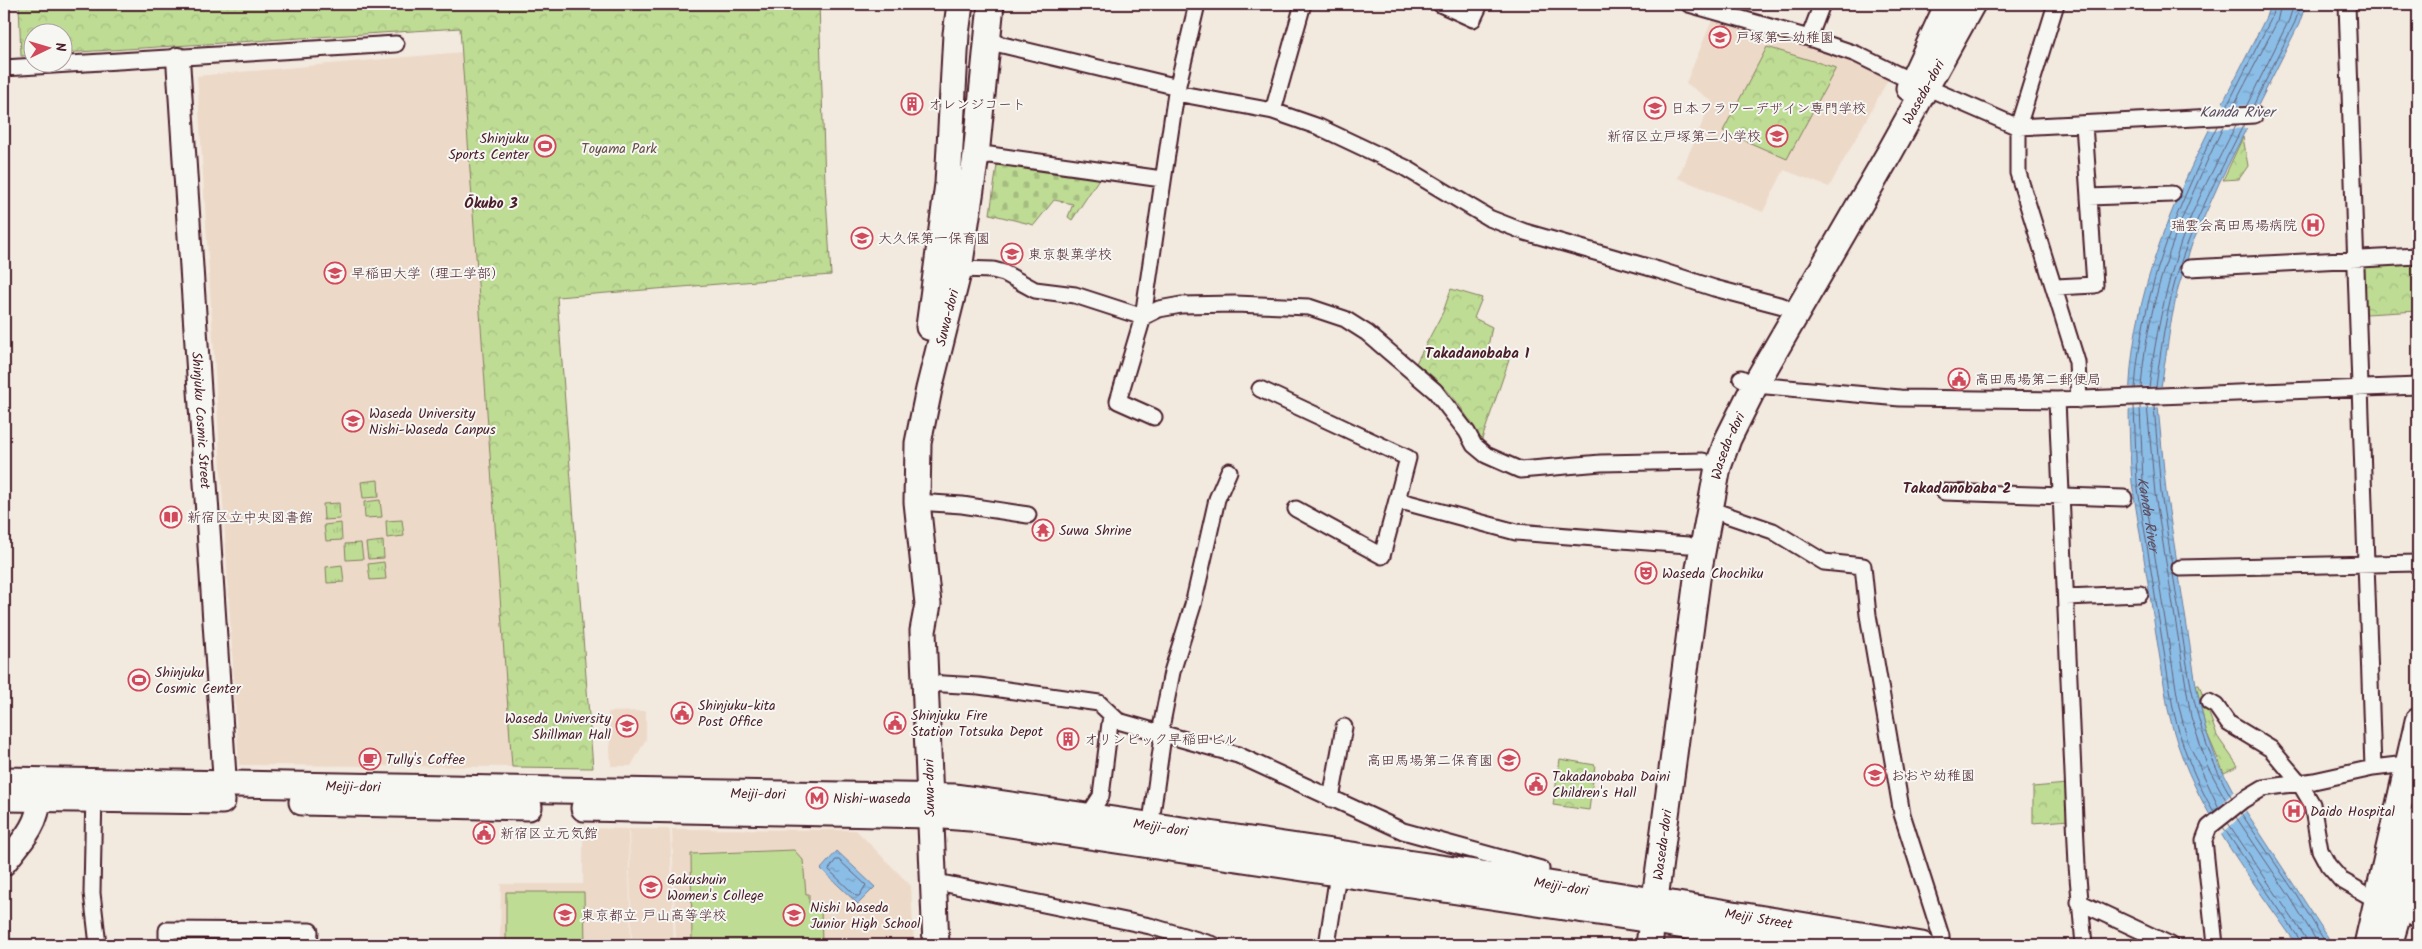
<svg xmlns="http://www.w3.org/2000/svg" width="2422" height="949" viewBox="0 0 2422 949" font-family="Kalam,'Klee One',sans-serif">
  <defs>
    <pattern id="grass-tufts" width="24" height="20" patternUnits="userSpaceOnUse" patternTransform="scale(1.25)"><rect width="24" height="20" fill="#bedc94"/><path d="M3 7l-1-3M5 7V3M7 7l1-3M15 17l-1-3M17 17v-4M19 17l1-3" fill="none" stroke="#a5bc80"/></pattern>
    <pattern id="cemetery-stones" width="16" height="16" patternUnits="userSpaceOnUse" patternTransform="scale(1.25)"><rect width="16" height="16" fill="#bedc94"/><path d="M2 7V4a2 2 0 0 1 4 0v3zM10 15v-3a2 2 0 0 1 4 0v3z" fill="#a5bc80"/></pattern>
    <pattern id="park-crowns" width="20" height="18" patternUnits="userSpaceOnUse" patternTransform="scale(1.25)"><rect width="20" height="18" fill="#bedc94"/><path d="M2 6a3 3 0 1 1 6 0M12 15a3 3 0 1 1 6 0" fill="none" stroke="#a5bc80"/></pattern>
    <pattern id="water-ripples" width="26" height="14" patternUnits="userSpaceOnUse" patternTransform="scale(1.25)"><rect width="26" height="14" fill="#8bbee7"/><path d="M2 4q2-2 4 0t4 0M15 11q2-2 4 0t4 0" fill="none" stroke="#749abb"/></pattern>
  </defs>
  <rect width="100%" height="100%" fill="#f2e9df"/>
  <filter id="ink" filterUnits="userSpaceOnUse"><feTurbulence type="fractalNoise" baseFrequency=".02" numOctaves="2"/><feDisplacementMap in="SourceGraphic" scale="10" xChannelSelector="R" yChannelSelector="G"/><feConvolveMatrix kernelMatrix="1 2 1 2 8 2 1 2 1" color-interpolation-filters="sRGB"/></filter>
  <g filter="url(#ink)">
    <path fill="#edd9c8" d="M1713 18 1849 59 1889 78 1829 187 1784 170 1763 212 1678 178 1712 101 1686 83Z
      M462 52 512 767 239 765 197 76Z
      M646 711V739L631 766H611L608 712Z
      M583 828 628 829 631 945H500L501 884H583Z
      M629 829H670L674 945H632Z
      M672 829 856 830 911 886 914 945H676Z"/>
    <path fill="url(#grass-tufts)" stroke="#847e60" d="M378 480 379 497 363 498 361 482Z
      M380 500 382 517 365 518 364 502Z
      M339 503 340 519 324 520 323 504Z
      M402 520 404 536 387 538 386 521Z
      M341 523 342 540 326 541 324 525Z
      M383 541 384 558 368 559 366 543Z
      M361 543 363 559 346 560 345 544Z
      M384 562 386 579 370 580 368 564Z
      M342 565 344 582 327 583 326 567Z"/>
    <path fill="url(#cemetery-stones)" stroke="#847e60" d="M1002 162 1102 174 1072 220 1068 217 1073 204 1054 200 1034 225 990 214 997 165Z"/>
    <path fill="url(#park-crowns)" stroke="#847e60" d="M19 4H819L825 182 831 275 557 297 593 768 512 767 460 28 63 53 62 32H32V55L21 56Z
      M1767 47 1836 68 1787 159 1723 131Z
      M2243 137 2248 166 2239 179 2223 180Z
      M2418 262V311L2366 314 2363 264Z
      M1451 289 1482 298 1474 318 1492 327 1487 351 1509 360 1481 442C1463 406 1448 387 1416 363L1443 312Z
      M2196 685H2199L2217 736 2238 766 2224 773 2206 731Z
      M1560 759 1595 765 1589 810 1553 805Z
      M2067 784 2069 820 2033 823V787Z"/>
    <path fill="#bedc94" stroke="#847e60" d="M794 850 803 860 806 894H809V903L814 907H821L822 945H692L691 854Z
      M506 892H584L585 945H506Z"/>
    <path fill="url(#water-ripples)" stroke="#717e9c" d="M2270 4H2306L2299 24 2220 181 2192 244 2178 288 2171 322 2158 407 2166 492 2196 685 2206 731 2217 761 2234 793 2333 945H2297C2246 871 2187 799 2168 709L2132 483C2129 439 2127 394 2133 350 2149 230 2214 124 2266 17Z
      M837 851 875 887 858 904 821 869Z"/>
    <path fill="#f2e9df" d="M2222 101 2226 106 2261 105 2249 128 2209 130Z
      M2162 386 2161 407 2128 410V387Z
      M2234 791 2246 811 2221 835 2209 818Z"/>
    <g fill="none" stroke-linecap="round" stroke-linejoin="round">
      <g stroke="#645f76" stroke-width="1">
        <path d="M2253 106 2295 22 2301 4"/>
        <path d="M2233 107 2277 22 2281 4"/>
        <path d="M2246 107 2289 20 2294 4"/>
        <path d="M2226 108 2271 19 2275 4"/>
        <path d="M2156 387C2162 338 2170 288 2188 242 2204 202 2224 163 2244 124"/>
        <path d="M2135 388C2142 289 2175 214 2217 126"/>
        <path d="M2141 388C2148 288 2182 214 2224 125"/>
        <path d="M2149 388C2155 338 2165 290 2181 242 2195 202 2217 163 2236 125"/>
        <path d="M2147 405 2155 494 2191 717 2207 765 2227 802"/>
        <path d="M2154 405 2161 493 2172 565"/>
        <path d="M2134 406 2137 483 2173 708C2181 745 2195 780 2214 812"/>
        <path id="s1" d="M2140 406 2143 482 2179 707 2188 742 2219 808"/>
        <path d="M2173 574C2186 650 2190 730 2232 798"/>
        <path d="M2241 813 2296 894 2327 945"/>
        <path d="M2236 817 2290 897 2319 945"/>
        <path d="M2228 823 2305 937 2307 945"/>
        <path d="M2223 827 2300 940V945"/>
        <path d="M836 860H839L866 885 859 896H856L829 870Z"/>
      </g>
      <g stroke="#4a1f2b" stroke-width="19">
        <path id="street" d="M1440 4 1473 19 1480 4
          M1689 4 1809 38 1856 54 1911 81
          M2056 4 2018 127V173L2077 362 2079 400
          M2347 4 2373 768
          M1809 38 1822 4
          M986 41 1178 87
          M4 68 396 44
          M1926 87 2018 127 2255 115
          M1176 93 1273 111 1319 127 1404 167 1489 218 1525 232 1658 270 1714 288 1783 306
          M1273 111 1303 4
          M976 156 990 155 1162 179
          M2089 197 2172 194
          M2189 268 2418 256
          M959 269 993 270 1004 273 1035 290 1075 295 1143 317 1159 309 1181 305 1235 304 1309 307 1345 319 1367 333 1435 391 1467 432 1474 445 1486 455 1520 470 1601 463 1703 461
          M2056 287 2095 285 2084 124
          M1741 378 1755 385 1900 398 2057 400 2418 386
          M1260 389 1408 458 1397 500
          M2057 400 2077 866 2084 945
          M1154 417 1118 401 1143 317 1176 93 1197 4
          M1944 492 2124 498
          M917 502 962 505 1028 515
          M1296 509 1382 556 1397 500 1516 532 1688 545
          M1709 509 1773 531 1824 562 1863 566 1868 615 1902 814 1941 936V945
          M2180 568 2418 563
          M2066 597 2140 594
          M926 683 979 686 1099 703 1118 721 1238 755 1403 831 1541 869
          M2209 702 2216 706 2228 723 2271 749 2299 782 2312 804 2320 850 2328 865 2341 880 2378 901
          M94 791 92 893 98 945
          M1331 799 1344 727
          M1088 816 1101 796 1111 715
          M1152 827V815L1162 743 1160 733 1172 672 1193 605 1217 499 1229 471
          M932 881 1150 926 1214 945
          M2079 902 2171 945
          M2400 908 2418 920
          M167 945V930L310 931 309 945
          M1327 945 1338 874
          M2215 945 2204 840 2209 827 2243 800 2263 788 2314 781 2373 768 2414 763"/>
      </g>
      <g stroke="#4a1f2b" stroke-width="26">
        <g id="secondary">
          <path id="s2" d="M178 59 225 784"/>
          <path d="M4 864C19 844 39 826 39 799"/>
        </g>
      </g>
      <g stroke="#4a1f2b" stroke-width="29">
        <g id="primary">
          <path d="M1909 88 1948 4"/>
          <path d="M929 327 948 184 956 34 960 4"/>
          <path id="s3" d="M4 780 956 797 1549 884 1922 945"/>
          <path d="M4 798 222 801"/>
          <path d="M302 802 529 807"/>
          <path d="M584 808 931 815 970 818 1638 918 1794 945"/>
          <path id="s4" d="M936 945 923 631 928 604 917 502 918 443 929 389 959 269 976 156 991 4"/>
          <path id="s5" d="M1649 945 1697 579 1718 467 1728 439 1755 385 1890 152 1972 4"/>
          <path d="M2367 945 2418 721"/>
          <path d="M2389 945 2400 908 2418 820"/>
        </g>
      </g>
      <use href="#street" stroke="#f6f6f2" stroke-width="15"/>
      <use href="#secondary" stroke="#f6f6f2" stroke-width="22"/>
      <use href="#primary" stroke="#f6f6f2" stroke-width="25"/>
    </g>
  </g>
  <defs>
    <g id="school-ring" transform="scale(1.125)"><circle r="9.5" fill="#f6f6f2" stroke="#d1495b" stroke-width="1.5"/><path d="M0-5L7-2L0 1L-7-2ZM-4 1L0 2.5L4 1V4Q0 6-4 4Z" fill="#d1495b"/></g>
    <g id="building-ring" transform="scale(1.125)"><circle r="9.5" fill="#f6f6f2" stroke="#d1495b" stroke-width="1.5"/><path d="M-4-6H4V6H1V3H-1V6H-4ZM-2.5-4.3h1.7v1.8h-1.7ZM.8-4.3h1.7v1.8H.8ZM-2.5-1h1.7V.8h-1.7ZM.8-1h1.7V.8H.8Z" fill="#d1495b"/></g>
    <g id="stadium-ring" transform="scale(1.125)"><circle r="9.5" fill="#f6f6f2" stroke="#d1495b" stroke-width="1.5"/><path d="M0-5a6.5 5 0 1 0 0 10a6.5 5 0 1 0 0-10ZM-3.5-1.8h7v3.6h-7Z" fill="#d1495b"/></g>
    <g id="hospital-ring" transform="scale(1.125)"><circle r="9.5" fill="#f6f6f2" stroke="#d1495b" stroke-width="1.5"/><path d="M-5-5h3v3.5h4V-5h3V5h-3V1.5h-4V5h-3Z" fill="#d1495b"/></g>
    <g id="university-ring" transform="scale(1.125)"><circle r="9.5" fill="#f6f6f2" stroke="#d1495b" stroke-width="1.5"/><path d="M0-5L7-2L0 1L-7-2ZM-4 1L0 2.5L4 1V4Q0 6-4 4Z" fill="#d1495b"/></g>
    <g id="civic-ring" transform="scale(1.125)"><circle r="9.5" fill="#f6f6f2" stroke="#d1495b" stroke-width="1.5"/><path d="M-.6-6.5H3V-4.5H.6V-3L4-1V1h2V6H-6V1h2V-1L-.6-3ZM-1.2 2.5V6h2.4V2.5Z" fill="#d1495b"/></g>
    <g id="library-ring" transform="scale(1.125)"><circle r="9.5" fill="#f6f6f2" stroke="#d1495b" stroke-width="1.5"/><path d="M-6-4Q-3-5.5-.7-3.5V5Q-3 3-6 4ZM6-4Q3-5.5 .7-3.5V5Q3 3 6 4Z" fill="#d1495b"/></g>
    <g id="temple-ring" transform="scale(1.125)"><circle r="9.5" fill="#f6f6f2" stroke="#d1495b" stroke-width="1.5"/><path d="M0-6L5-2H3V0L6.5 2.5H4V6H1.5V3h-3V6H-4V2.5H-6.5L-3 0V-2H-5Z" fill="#d1495b"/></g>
    <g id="theatre-ring" transform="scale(1.125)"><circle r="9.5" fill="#f6f6f2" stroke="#d1495b" stroke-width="1.5"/><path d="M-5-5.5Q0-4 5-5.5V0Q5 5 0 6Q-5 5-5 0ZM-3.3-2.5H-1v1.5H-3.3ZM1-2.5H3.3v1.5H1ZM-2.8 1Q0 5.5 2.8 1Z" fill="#d1495b"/></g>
    <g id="cafe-ring" transform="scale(1.125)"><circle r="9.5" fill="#f6f6f2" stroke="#d1495b" stroke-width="1.5"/><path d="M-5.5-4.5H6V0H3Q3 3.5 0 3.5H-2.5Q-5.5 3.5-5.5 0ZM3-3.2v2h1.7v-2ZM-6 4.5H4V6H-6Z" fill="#d1495b"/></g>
    <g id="metro-ring" transform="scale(1.125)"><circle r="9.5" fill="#f6f6f2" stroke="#d1495b" stroke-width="1.5"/><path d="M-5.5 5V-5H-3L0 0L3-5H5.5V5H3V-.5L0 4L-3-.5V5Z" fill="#d1495b"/></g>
  </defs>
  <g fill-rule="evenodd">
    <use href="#school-ring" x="1720" y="37"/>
    <use href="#building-ring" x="912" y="104"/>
    <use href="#school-ring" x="1655" y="108"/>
    <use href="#school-ring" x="1777" y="136"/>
    <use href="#stadium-ring" x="545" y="146"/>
    <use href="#hospital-ring" x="2313" y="225"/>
    <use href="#school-ring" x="862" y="238"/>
    <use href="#university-ring" x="1012" y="254"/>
    <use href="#university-ring" x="335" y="273"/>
    <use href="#civic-ring" x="1959" y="379"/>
    <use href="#university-ring" x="353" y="421"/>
    <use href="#library-ring" x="171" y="517"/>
    <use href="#temple-ring" x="1043" y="530"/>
    <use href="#theatre-ring" x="1646" y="573"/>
    <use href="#stadium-ring" x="139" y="680"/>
    <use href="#civic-ring" x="682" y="713"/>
    <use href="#civic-ring" x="895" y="723"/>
    <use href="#university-ring" x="627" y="726"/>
    <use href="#building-ring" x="1068" y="739"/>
    <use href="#cafe-ring" x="370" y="759"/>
    <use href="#school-ring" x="1509" y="760"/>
    <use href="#school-ring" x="1875" y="775"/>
    <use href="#civic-ring" x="1536" y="784"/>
    <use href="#metro-ring" x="817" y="798"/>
    <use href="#hospital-ring" x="2294" y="811"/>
    <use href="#civic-ring" x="484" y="833"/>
    <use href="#university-ring" x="651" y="887"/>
    <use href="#school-ring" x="565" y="915"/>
    <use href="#school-ring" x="794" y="915"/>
  </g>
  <g text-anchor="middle" stroke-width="4" stroke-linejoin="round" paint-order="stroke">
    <g font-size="14" fill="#4a1f2b" stroke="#f6f6f2" text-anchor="start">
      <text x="1736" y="42">戸塚第二幼稚園</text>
      <text x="928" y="109">オレンジコート</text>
      <text x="1671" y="113">日本フラワーデザイン専門学校</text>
      <text x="1761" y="141" text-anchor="end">新宿区立戸塚第二小学校</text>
      <text x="529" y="143" text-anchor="end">Shinjuku<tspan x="529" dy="16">Sports Center</tspan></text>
      <text x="2297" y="230" text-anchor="end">瑞雲会高田馬場病院</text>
      <text x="878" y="243">大久保第一保育園</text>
      <text x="1028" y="259">東京製菓学校</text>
      <text x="351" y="278">早稲田大学（理工学部）</text>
      <text x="1975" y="384">高田馬場第二郵便局</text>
      <text x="369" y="418">Waseda University<tspan x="369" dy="16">Nishi-Waseda Canpus</tspan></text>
      <text x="187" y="522">新宿区立中央図書館</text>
      <text x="1059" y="535">Suwa Shrine</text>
      <text x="1662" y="578">Waseda Chochiku</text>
      <text x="155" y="677">Shinjuku<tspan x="155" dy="16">Cosmic Center</tspan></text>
      <text x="698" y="710">Shinjuku-kita<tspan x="698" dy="16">Post Office</tspan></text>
      <text x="911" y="720">Shinjuku Fire<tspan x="911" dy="16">Station Totsuka Depot</tspan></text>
      <text x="611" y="723" text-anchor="end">Waseda University<tspan x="611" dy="16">Shillman Hall</tspan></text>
      <text x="1084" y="744">オリンピック早稲田ビル</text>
      <text x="386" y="764">Tully's Coffee</text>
      <text x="1493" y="765" text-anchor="end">高田馬場第二保育園</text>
      <text x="1891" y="780">おおや幼稚園</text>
      <text x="1552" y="781">Takadanobaba Daini<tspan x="1552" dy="16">Children's Hall</tspan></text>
      <text x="833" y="803">Nishi-waseda</text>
      <text x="2310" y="816">Daido Hospital</text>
      <text x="500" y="838">新宿区立元気館</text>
      <text x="667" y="884">Gakushuin<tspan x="667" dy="16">Women's College</tspan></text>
      <text x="810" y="912">Nishi Waseda<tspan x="810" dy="16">Junior High School</tspan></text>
      <text x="581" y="920">東京都立 戸山高等学校</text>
    </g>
    <g font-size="14" fill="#4a1f2b" stroke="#f6f6f2">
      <text dy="5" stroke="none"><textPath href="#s5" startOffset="911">Waseda-dori</textPath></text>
      <text dy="5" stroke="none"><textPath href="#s4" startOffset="632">Suwa-dori</textPath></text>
      <text dy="5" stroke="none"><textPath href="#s2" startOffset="362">Shinjuku Cosmic Street</textPath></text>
      <text dy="5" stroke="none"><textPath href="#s5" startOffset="506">Waseda-dori</textPath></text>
      <text dy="5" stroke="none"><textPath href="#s3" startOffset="349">Meiji-dori</textPath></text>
      <text transform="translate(929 788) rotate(-91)" y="5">Suwa-dori</text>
      <text dy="5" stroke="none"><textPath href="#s3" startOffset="754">Meiji-dori</textPath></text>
      <text dy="5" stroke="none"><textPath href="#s3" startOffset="1159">Meiji-dori</textPath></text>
      <text dy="5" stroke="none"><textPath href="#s5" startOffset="101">Waseda-dori</textPath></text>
      <text dy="5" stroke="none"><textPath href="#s3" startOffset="1564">Meiji-dori</textPath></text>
      <text dy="5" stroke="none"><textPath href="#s3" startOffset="1764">Meiji Street</textPath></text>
    </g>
    <g font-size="14" fill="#674e45" stroke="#f6f6f2">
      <text x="619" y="153">Toyama Park</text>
    </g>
    <g font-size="15" font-style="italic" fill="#5e4f63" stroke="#f6f6f2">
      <text x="2237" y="117">Kanda River</text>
      <text dy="5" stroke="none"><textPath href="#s1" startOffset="109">Kanda River</textPath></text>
    </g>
    <g font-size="15" font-weight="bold" fill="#4a1f2b" stroke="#f6f6f2">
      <text x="491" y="208">Ōkubo 3</text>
      <text x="1477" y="358">Takadanobaba 1</text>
      <text x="1957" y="493">Takadanobaba 2</text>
    </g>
  </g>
  <rect width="2422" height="949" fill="none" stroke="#f6f6f2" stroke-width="20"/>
  <rect x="10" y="10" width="2402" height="929" fill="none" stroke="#4a1f2b" stroke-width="2" filter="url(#ink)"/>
  <g transform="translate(48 48) rotate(85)"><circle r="24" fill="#f6f6f2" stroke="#b1a0a2"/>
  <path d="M0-4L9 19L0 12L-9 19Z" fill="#d1495b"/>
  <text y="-8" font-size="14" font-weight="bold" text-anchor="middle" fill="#4a1f2b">N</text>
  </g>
</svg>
